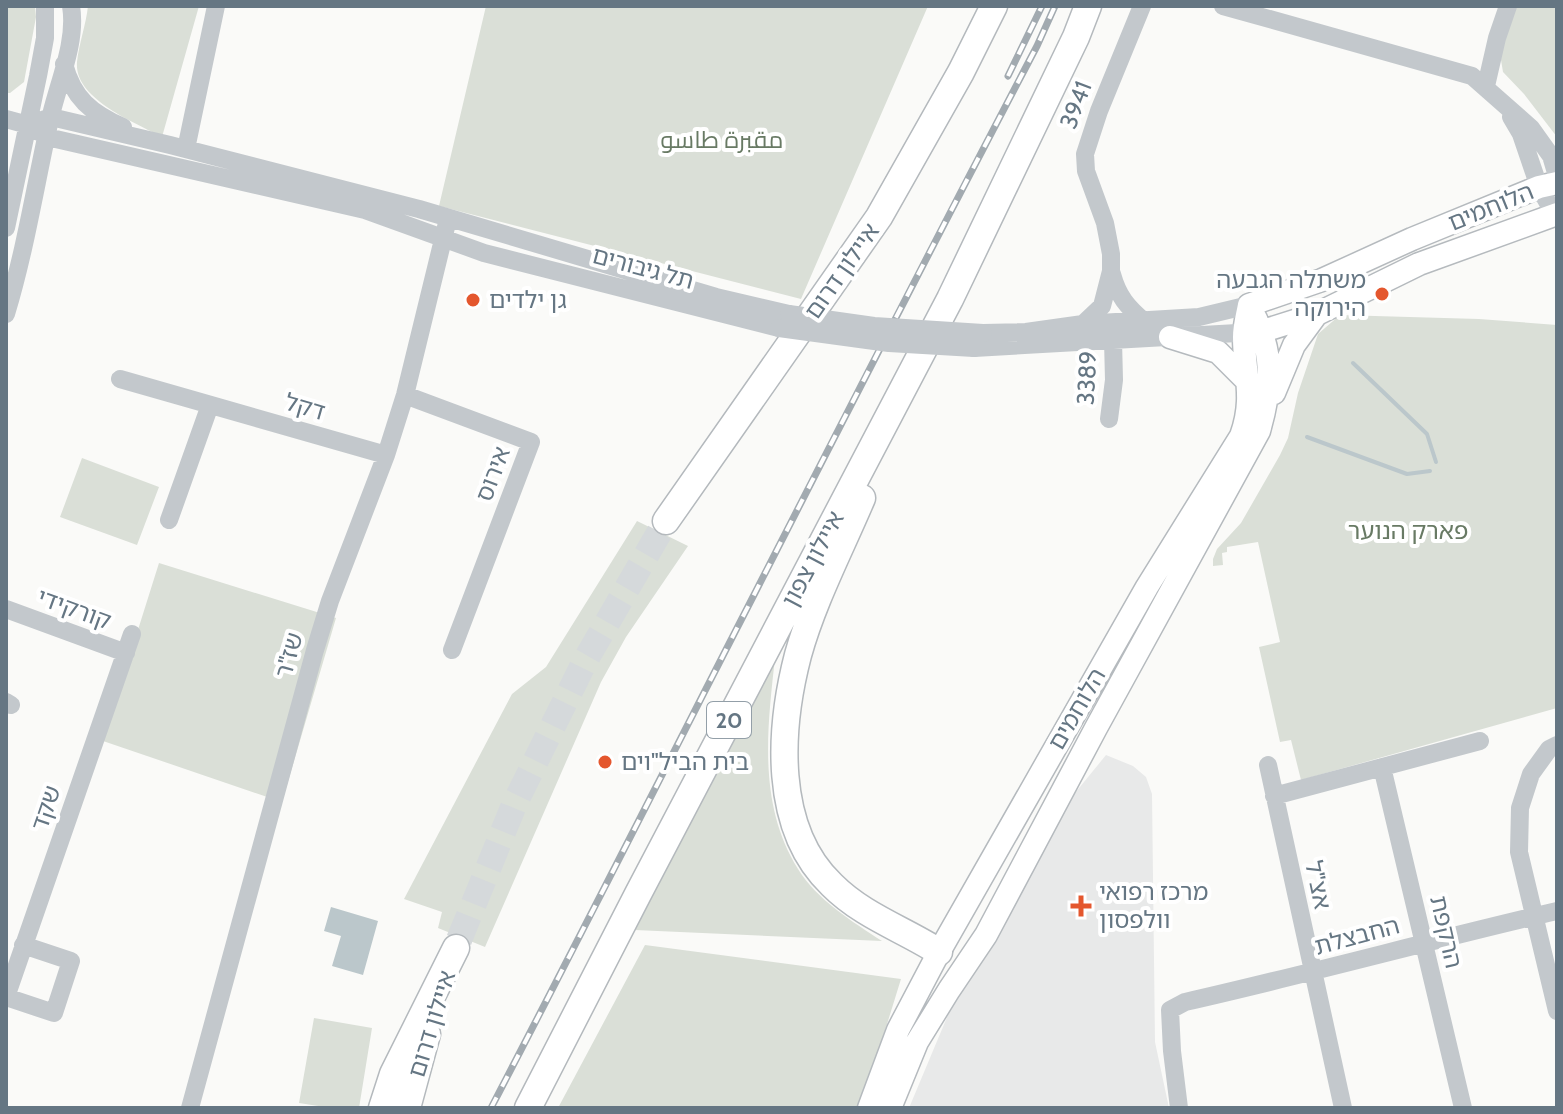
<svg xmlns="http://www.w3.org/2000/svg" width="1563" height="1114" viewBox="0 0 1563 1114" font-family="Cabin,Cairo,'Noto Sans Hebrew',sans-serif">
  <rect width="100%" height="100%" fill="#fafaf8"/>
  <path fill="#e8e9e9" d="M1106 755 1133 766 1146 777 1152 794 1155 1042 1169 1108H909L953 1003 1062 809Z"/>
  <path fill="#dadfd7" d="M6 6H35L36 17 24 82 10 93H6Z
    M88 6H199L162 137C135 122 74 99 77 62 79 43 86 25 88 6Z
    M486 6H928L801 299 439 206Z
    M1515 6H1557V137L1524 94 1503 72 1500 54Z
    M1340 315 1479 319 1557 325V708L1301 780 1291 740 1280 742 1259 647 1280 642 1258 542 1227 547V552L1222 553 1223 565 1213 566V559L1217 549 1241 523 1280 455 1288 438 1298 393 1318 334Z
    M82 458 159 487 137 545 60 517Z
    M637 521 688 546 626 637 601 682 485 947 438 928 442 912 404 899 512 694 546 667Z
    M159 563 336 618 282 802 103 741Z
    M775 658C767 730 758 805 798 869 817 900 853 922 882 941L635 930Z
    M645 945 901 979 861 1108H558Z
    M314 1018 372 1028 359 1108H331L299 1103Z"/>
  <path fill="#bbc7cb" d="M331 907 378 921 363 975 332 966 341 936 324 931Z"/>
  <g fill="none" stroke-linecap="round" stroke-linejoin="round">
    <path stroke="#bbc7cb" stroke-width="4" d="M1353 363 1427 434 1436 462
      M1307 437 1407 474 1430 471"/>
    <path stroke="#d5d9db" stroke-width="26" stroke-dasharray="26 13" stroke-linecap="butt" d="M459 940 514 805 585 661 666 521"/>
    <g stroke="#b5babe" stroke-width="25">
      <path id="major" d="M1249 305 1322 280 1412 239 1539 187 1557 183
        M1263 331 1317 314 1419 264 1557 214
        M1170 337 1218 352 1249 383
        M1274 393 1294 345 1316 315
        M869 1108 898 1030 939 952 1147 587 1241 436C1255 398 1244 374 1244 337 1244 326 1247 316 1249 305
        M890 1108 917 1042 949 990 986 935 1096 728 1259 431C1273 382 1274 350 1249 305"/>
    </g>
    <g stroke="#b4b9bd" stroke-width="29">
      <path id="highway" d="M862 498C840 550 813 601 798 655 779 728 772 828 832 885 863 916 903 929 939 952
        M666 521 879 217 961 72 994 6
        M382 1108 393 1074 456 948
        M407 1108 427 1034
        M528 1108 638 894 950 299 1076 37 1088 6"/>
    </g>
    <path stroke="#c3c8cc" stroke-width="18" d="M1223 6 1472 76 1531 128 1551 156 1557 176
      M64 64C73 98 91 113 123 127
      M1486 86 1497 38 1508 6
      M1511 117 1521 134 1539 187 1554 214
      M6 119 28 125 47 137 365 210 484 253 779 328
      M28 125 51 117 170 145 419 209 716 297 789 314
      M186 149 216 6
      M6 228 38 76 45 38V6
      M1112 274C1118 296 1127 307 1145 322
      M6 314C26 248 36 181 51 115 59 81 77 41 71 6
      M1083 324 1102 306 1111 271V254L1105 223 1086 171 1085 154 1099 111 1142 6
      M983 333 1026 332 1083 324 1199 317 1249 305
      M974 348 1255 332
      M120 379 386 455
      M405 395 531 442 452 650
      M1109 419 1114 380 1113 340
      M169 520 210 405
      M6 609 126 653
      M6 702 11 705
      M1557 745 1549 749 1531 774 1520 808 1519 852 1557 1011
      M1268 765 1343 1108
      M1382 767 1463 1108
      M1274 796 1480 741
      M6 997 132 634
      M6 997 54 1013 71 961 23 945
      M190 1108 315 650 330 601 386 455 405 395 448 219
      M1179 1108 1172 1051 1170 1010 1185 1002C1309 974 1432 940 1557 911"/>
    <use href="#major" stroke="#fff" stroke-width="22"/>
    <use href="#highway" stroke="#fff" stroke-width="26"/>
    <g stroke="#a2aab0" stroke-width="7">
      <path id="rail" d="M1008 76 1042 6
        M491 1108C674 755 852 398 1037 46L1055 6"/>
    </g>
    <use href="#rail" stroke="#fff" stroke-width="4" stroke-dasharray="12" stroke-linecap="butt"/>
    <path stroke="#c3c8cc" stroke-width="18" d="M789 314 874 326 983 333
      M779 328 889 343 974 348"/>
  </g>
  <g fill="#e4572e" stroke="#fff" stroke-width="3">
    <circle cx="1382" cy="294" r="8"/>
    <circle cx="473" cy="300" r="8"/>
    <circle cx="605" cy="762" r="8"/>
    <path d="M1077 894h8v8h8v8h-8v8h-8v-8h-8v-8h8z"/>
  </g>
  <g text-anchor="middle" stroke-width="8" stroke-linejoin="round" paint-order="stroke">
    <rect fill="#fff" stroke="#939fa8" stroke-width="2" x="707" y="702" width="44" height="36" rx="6"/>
    <g font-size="22" font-weight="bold" fill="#657683">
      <text x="729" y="728">20</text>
    </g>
    <g font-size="24" fill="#657683" stroke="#fff">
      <text transform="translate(1076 105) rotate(-69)" y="8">3941</text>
      <text transform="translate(1491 207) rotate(-22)" y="8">הלוחמים</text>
      <text transform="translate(643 268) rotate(15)" y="8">תל גיבורים</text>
      <text transform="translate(842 271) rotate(-55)" y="8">איילון דרום</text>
      <text transform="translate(1087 378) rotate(-87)" y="8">3389</text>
      <text transform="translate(305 407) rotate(16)" y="8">דקל</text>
      <text transform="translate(493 474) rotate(-69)" y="8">אירוס</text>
      <text transform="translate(813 559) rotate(-62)" y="8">איילון צפון</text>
      <text transform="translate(74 609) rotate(20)" y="8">קורקידי</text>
      <text transform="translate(289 655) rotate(-74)" y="8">שז"ר</text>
      <text transform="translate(1077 709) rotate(-60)" y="8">הלוחמים</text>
      <text transform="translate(46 808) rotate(-71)" y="8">שקד</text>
      <text transform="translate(1318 885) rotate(78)" y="8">אצ"ל</text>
      <text transform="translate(1446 932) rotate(77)" y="8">הרקפת</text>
      <text transform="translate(1357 936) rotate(-15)" y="8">החבצלת</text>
      <text transform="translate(432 1024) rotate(-73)" y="8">איילון דרום</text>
    </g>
    <g font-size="24" fill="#687a64" stroke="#fff">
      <text x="722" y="148">مقبرة طاسو</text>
      <text x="1408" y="539">פארק הנוער</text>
    </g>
    <g font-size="24" fill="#657683" stroke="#fff" text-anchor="start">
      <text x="1366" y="288" text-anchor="end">משתלה הגבעה<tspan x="1366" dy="28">הירוקה</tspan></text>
      <text x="489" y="308">גן ילדים</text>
      <text x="621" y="770">בית הביל"וים</text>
      <text x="1099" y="900">מרכז רפואי<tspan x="1099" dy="28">וולפסון</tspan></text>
    </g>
  </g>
  <rect width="1563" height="1114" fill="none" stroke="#657683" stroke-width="16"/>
</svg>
